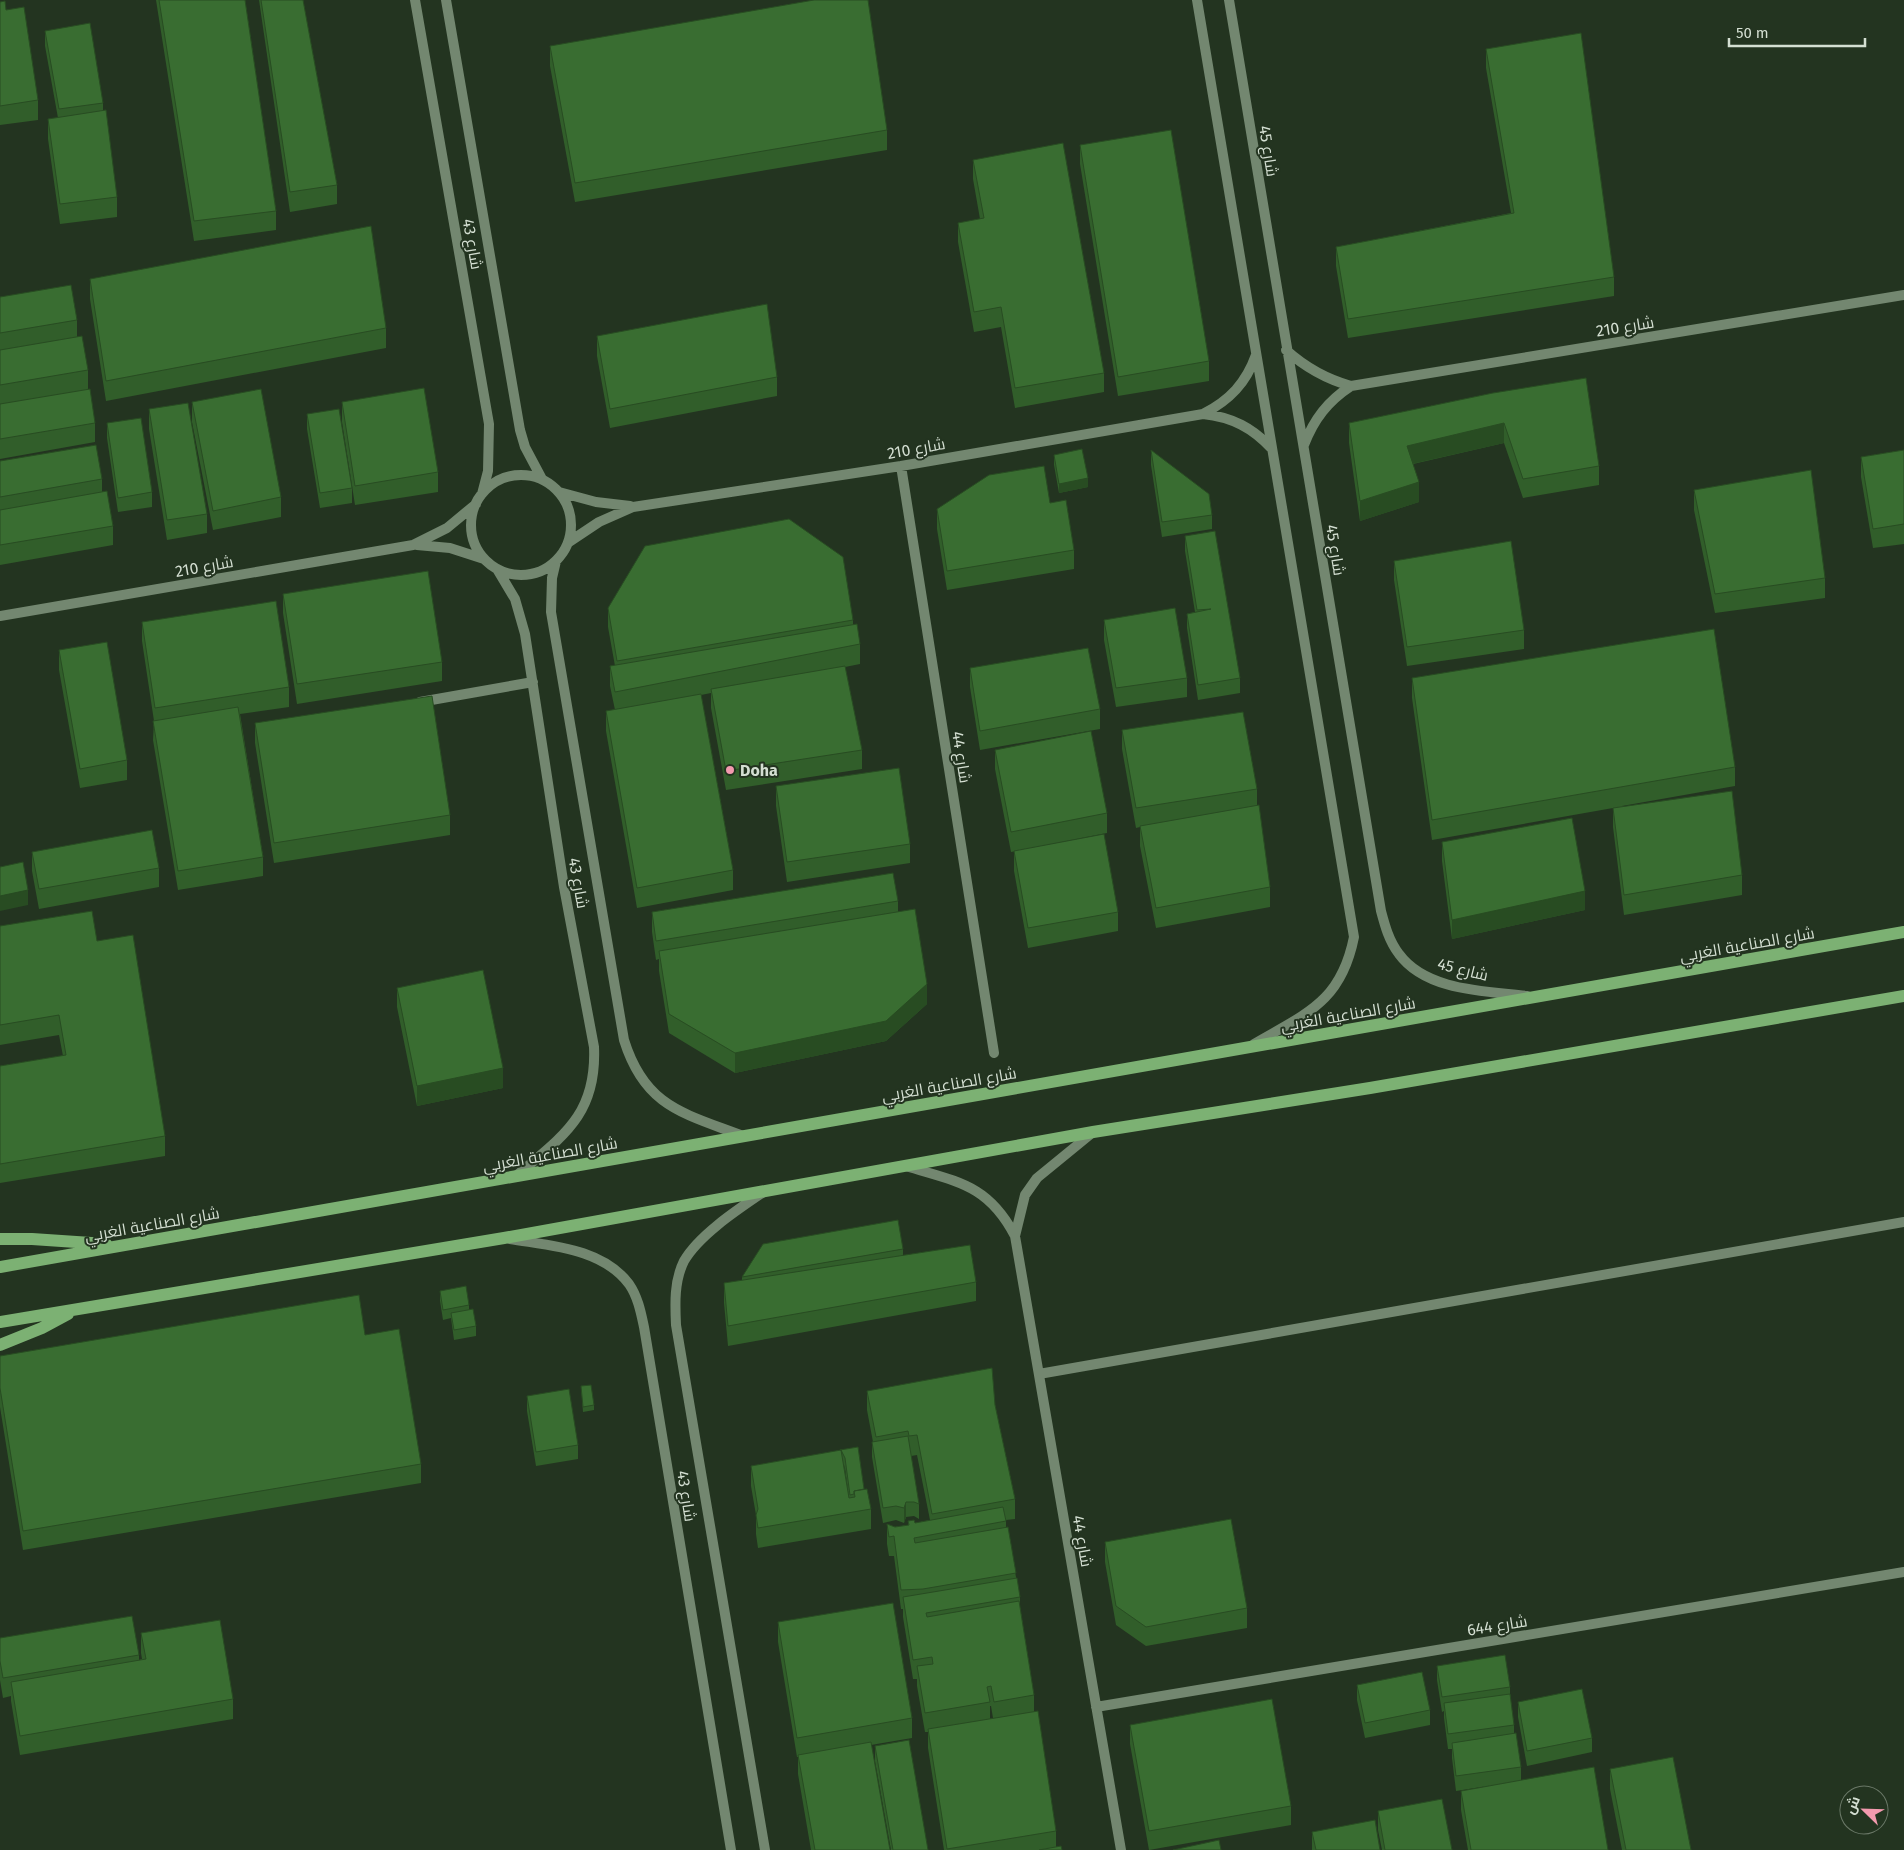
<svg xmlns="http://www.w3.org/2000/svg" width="1904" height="1850" viewBox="0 0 1904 1850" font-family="'Fira Sans',Cairo,sans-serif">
  <rect width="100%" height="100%" fill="#233420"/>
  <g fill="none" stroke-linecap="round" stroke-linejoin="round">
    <path stroke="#738770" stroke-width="10" d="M415 0 489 424 488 471 482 494
      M446 0 520 430 525 447 542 479
      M1197 0 1354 937C1341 1002 1307 1013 1254 1044
      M1229 0 1381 911C1385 926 1389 941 1399 954 1426 991 1485 991 1527 996
      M1286 350C1306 368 1326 379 1351 386
      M1203 414C1230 400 1246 383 1256 355
      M1304 445C1314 419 1328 401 1351 386L1904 295
      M901 466 994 1053
      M471 525a50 50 0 1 1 100 0a50 50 0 1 1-100 0Z
      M559 492 596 502 630 506
      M569 542 599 522 633 507 901 466 1203 414C1232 417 1253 428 1272 449
      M417 545 450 548 484 559
      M556 561 552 578 551 612 624 1040C645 1107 683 1113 743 1136
      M497 569 515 599 525 634 564 887 594 1047C597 1115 563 1136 516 1176
      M0 616 413 545 447 528 476 504
      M420 702 533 682
      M906 1166C957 1182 988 1184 1015 1236L1121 1850
      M762 1193C737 1210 699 1235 684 1261 674 1281 675 1304 676 1325L765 1850
      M1015 1236 1025 1195 1037 1178 1092 1133
      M510 1239C551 1246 602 1248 629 1284 638 1297 641 1313 644 1327L731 1850
      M1039 1374 1904 1222
      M1096 1707 1904 1572"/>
    <path stroke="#7cb173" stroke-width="12" d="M0 1239H32L106 1244
      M0 1267 1904 932
      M0 1322 504 1238 1093 1132 1370 1088 1904 996
      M0 1345 42 1328 68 1314"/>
  </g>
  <path fill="#315e2a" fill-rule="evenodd" d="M156 0H245L276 211V230L194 241Z
    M259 0H303L337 185V204L290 212Z
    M0 2 6 10 38 100V120L0 125Z
    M45 31 103 103V111L117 197V217L60 224 48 139V119L58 118 45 46Z
    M550 46 887 130V150L575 202 550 66Z
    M1486 49 1614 277V296L1348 338 1336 266V247L1511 213 1486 68Z
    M1080 145 1209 361V381L1118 396 1080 164Z
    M973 160 1104 373V392L1015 408 1001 327 974 332 958 242V223L980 219 973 179Z
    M90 279 386 328V348L106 401 90 299Z
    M0 297 77 320V337L88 370V389L95 423V442L0 459Z
    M597 336 777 377V396L610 428 597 356Z
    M1493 393 1599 466V485L1523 498 1504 443 1413 464 1419 502 1360 521 1349 443V423Z
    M192 402 281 497V517L213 530 192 422Z
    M342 402 438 472V492L355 505 342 422Z
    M149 409 207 514V533L167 540 149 429Z
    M307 414 352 488V503L320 508 307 429Z
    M107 423 152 492V507L118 512 107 438Z
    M1151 450 1212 515V529L1162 537 1151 465Z
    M1904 450V544L1873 548 1861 477V457Z
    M1054 455 1088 487 1059 493 1054 465Z
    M0 461 102 479V492L113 526V545L0 565Z
    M1694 490 1825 578V598L1715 613 1694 510Z
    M1050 503 1074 550V569L947 590 937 529V509Z
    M1185 536 1240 678V693L1198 700 1187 628V614L1195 612 1185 551Z
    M1394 561 1524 630V649L1407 666 1394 580Z
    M283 594 442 662V681L297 704 283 613Z
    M608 608 853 620V625L860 644V664L845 667 862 750V769L726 790 711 708V693L701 695 733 870V890L637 908 606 731V711L615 710 610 686V666H615L608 627Z
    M1104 620 1187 678V697L1116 707 1104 640Z
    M142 622 289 687V707L240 714 263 857V876L178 890 153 740 154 721 142 641Z
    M59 650 127 760V780L80 788 59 670Z
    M970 668 1100 709V729L980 750 970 687Z
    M1412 678 1735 767V786L1622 806 1742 875V895L1624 915 1613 827V808L1432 840 1412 698Z
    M255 723 450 815V835L274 863 255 743Z
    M1122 730 1257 789V805L1270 887V907L1156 928 1140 846V827L1136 828 1122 749Z
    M995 750 1107 813V833L1011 852 995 769Z
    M776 786 910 844V863L787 882 776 806Z
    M1442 842 1585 910 1452 939 1442 861Z
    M1014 851 1118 912V931L1028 948 1014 871Z
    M32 852 159 868V887L39 909 32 871Z
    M898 901V912L927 1004 886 1041 735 1073 669 1033 659 971V959L656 960 652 932V912Z
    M0 926 97 941 165 1136V1156L0 1183V1066L63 1056 59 1035 0 1045Z
    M397 988 503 1088 417 1106 397 1007Z
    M903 1249V1256L976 1282V1301L728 1346 724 1303V1283L742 1281V1277Z
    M440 1291 469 1305V1309L476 1326V1336L454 1340 451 1318 443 1320 440 1301Z
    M365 1335 421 1464V1483L23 1550 0 1407V1356Z
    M581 1386 594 1405V1410L583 1412Z
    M867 1391 995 1405 1015 1499V1519L1006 1520V1527L1020 1597V1607L1034 1695V1712L1056 1831V1847L1062 1850H944L928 1748V1732H925L917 1686V1679H913L903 1617V1609H901L894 1556H889L887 1544V1524L895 1527 908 1525V1521L915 1523 930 1520 917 1455 911 1456 919 1504V1519L914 1516 906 1517 904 1523 896 1520 883 1523 872 1457V1442H873L867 1410ZM990 1706H991L993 1718 990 1719Z
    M527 1396 578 1445V1459L536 1466 527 1411Z
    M858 1447 864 1489 871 1509V1529L758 1548 756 1534V1515L751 1486V1466L840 1451V1450ZM844 1465 845 1468 849 1498Z
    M1105 1542 1247 1608V1628L1146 1646 1116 1625 1105 1562Z
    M778 1622 912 1718V1738L871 1745 890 1850H811L798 1774V1757H797L778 1642Z
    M141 1633 233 1699V1719L20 1755 11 1701V1696L3 1698 0 1680V1638L139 1655V1660L142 1659 141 1653Z
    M1437 1666 1510 1687V1694L1514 1725V1734L1521 1767V1780L1608 1850H1468L1461 1810V1791L1488 1786 1456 1791 1452 1758V1749H1448L1444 1718V1711L1442 1712 1437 1680Z
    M1357 1685 1430 1710V1725L1365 1738 1357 1700Z
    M1518 1702 1592 1738V1752L1527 1766 1518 1717Z
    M1130 1725 1291 1806V1825L1149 1850 1130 1744Z
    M875 1746 928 1850H891L875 1761Z
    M1610 1769 1691 1850H1622L1610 1789Z
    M1378 1811 1452 1850H1382L1378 1830Z
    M1312 1832 1380 1850H1312Z"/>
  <path fill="#284c22" d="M1504 423V443L1407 465V446Z
    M1088 478V487L1059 493V484Z
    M1419 482V502L1360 521V501Z
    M28 890V905L0 911V896Z
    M1585 891V910L1452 939V920Z
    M927 984V1004L886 1041 735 1073V1053Z
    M503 1068V1088L417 1106V1086Z
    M906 1502V1517L904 1523V1508Z"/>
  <path fill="#396d31" stroke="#284c22" d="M159 0H245L276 211 194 221Z
    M261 0H303L337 185 290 192Z
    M814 0H868L887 130 575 183 550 46Z
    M5 1 6 10 24 7 38 100 0 106V2Z
    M90 23 103 103 59 109 45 31Z
    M1581 33 1614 277 1348 319 1336 247 1514 213 1486 49Z
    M106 110 117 197 60 204 48 119Z
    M1171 130 1209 361 1118 377 1080 145Z
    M1063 143 1104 373 1015 388 1001 307 974 312 958 223 984 218 973 160Z
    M371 226 386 328 106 381 90 279Z
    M71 285 77 320 0 333V297Z
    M767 304 777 377 610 409 597 336Z
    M82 336 88 370 0 385V350Z
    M1586 378 1599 466 1523 479 1504 423 1407 446 1419 482 1360 501 1349 423 1493 393Z
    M424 388 438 472 355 486 342 402Z
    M90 389 95 423 0 439V404Z
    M261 389 281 497 213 511 192 402Z
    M188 403 207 514 167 520 149 409Z
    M339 409 352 488 320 493 307 414Z
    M141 418 152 492 118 498 107 423Z
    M96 445 102 479 0 497V461Z
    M1082 449 1088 478 1059 484 1054 455Z
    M1151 450 1209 494 1212 515 1162 522Z
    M1904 450V524L1873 529 1861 457Z
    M1044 466 1050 503 1066 500 1074 550 947 571 937 509 989 475Z
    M1811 470 1825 578 1715 594 1694 490Z
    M107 491 113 526 0 545V510Z
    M789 519 843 557 853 620 617 661 608 608 645 546Z
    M1215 531 1240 678 1198 685 1187 614 1211 609 1197 610 1185 536Z
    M1511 541 1524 630 1407 647 1394 561Z
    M428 571 442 662 297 684 283 594Z
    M276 601 289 687 155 708 142 622Z
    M1175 608 1187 678 1116 688 1104 620Z
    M857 624 860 644 615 692 610 666Z
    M1714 629 1735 767 1432 820 1412 678Z
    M107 642 127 760 80 769 59 650Z
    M1088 648 1100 709 980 731 970 668Z
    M845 666 862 750 726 771 711 689Z
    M701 694 733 870 637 888 606 711Z
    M432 696 450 815 274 843 255 723Z
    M238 707 263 857 178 871 153 721Z
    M1243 712 1257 789 1136 808 1122 730Z
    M1091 731 1107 813 1011 832 995 750Z
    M899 768 910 844 787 862 776 786Z
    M1732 791 1742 875 1624 895 1613 808Z
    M1259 805 1270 887 1156 908 1140 826Z
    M1572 818 1585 891 1452 920 1442 842Z
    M152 830 159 868 39 889 32 852Z
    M1104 834 1118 912 1028 928 1014 851Z
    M23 862 28 890 0 896V867Z
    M893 873 898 901 656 941 652 912Z
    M915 909 927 984 886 1021 735 1053 669 1014 659 951Z
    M92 911 97 941 133 935 165 1136 0 1164V1066L66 1055 59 1015 0 1025V926Z
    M483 970 503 1068 417 1086 397 988Z
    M898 1220 903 1249 742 1277 763 1244Z
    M970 1245 976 1282 728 1326 724 1283Z
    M466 1286 469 1305 443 1310 440 1291Z
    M359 1295 365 1335 399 1329 421 1464 23 1531 0 1388V1356Z
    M473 1309 476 1326 454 1330 451 1313Z
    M992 1368 995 1405 1015 1499 932 1514 917 1435 909 1436 908 1431 876 1437 867 1391Z
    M591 1385 594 1405 583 1407 581 1386Z
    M569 1389 578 1445 536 1452 527 1396Z
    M908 1436 919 1504 914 1502H906L904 1508 896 1506 883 1508 872 1442Z
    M858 1447 864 1489 854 1491V1494L850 1495 845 1458 841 1450H840Z
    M841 1450 849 1498 855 1497 854 1491 867 1489 871 1509 758 1528 756 1515 758 1509 751 1466Z
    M1003 1507 1006 1521 914 1538 915 1543 1008 1527 1016 1573 923 1589 901 1590 894 1536 889 1537 887 1524 895 1527 909 1525 908 1521 914 1520 915 1523Z
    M1231 1519 1247 1608 1146 1627 1116 1606 1105 1542Z
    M1017 1578 1020 1597 926 1613 927 1617 1019 1601 1034 1695 994 1702 991 1686 987 1687 990 1702 925 1713 917 1666 933 1664 932 1657 913 1660 903 1597Z
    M893 1603 912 1718 797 1738 778 1622Z
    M132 1616 139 1655 3 1678 0 1661V1638Z
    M220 1620 233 1699 20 1736 11 1682 146 1659 141 1633Z
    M1505 1655 1510 1687 1442 1697 1437 1666Z
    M1422 1672 1430 1710 1365 1723 1357 1685Z
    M1582 1689 1592 1738 1527 1751 1518 1702Z
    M1510 1694 1514 1725 1448 1734 1444 1703Z
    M1272 1699 1291 1806 1149 1831 1130 1725Z
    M1038 1711 1056 1831 947 1849 928 1729Z
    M1516 1733 1521 1767 1456 1776 1452 1743Z
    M909 1740 928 1850H893L875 1746Z
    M871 1742 890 1850H815L798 1755Z
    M1673 1757 1691 1850H1626L1610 1769Z
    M1594 1767 1608 1850H1471L1461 1791Z
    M1442 1799 1452 1850H1385L1378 1811Z
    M1375 1820 1380 1850H1316L1312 1832Z
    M1219 1840 1221 1850H1173Z
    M1061 1846 1062 1850H1039Z"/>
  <circle fill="#f29aae" stroke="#233420" stroke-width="2" cx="730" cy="770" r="5"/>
  <g text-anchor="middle" stroke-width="4" stroke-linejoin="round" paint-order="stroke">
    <g font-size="16" fill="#d4dfd2" stroke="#233420">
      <text transform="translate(1269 151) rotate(81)" y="6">شارع 45</text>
      <text transform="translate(473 244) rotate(80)" y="6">شارع 43</text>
      <text transform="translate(1625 326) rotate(-9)" y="6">شارع 210</text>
      <text transform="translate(916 448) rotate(-10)" y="6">شارع 210</text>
      <text transform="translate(1336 550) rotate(81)" y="6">شارع 45</text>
      <text transform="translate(204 566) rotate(-10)" y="6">شارع 210</text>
      <text transform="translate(962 757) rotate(81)" y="6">شارع 44</text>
      <text transform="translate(579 883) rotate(80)" y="6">شارع 43</text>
      <text transform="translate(1747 944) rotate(-10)" y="6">شارع الصناعية الغربي</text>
      <text transform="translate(1463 969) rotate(14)" y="6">شارع 45</text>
      <text transform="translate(1348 1014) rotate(-10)" y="6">شارع الصناعية الغربي</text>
      <text transform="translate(949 1084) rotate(-10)" y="6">شارع الصناعية الغربي</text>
      <text transform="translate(550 1154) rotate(-10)" y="6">شارع الصناعية الغربي</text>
      <text transform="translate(152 1224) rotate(-10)" y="6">شارع الصناعية الغربي</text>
      <text transform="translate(687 1496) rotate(81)" y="6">شارع 43</text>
      <text transform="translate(1083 1541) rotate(80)" y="6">شارع 44</text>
      <text transform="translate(1497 1625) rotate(-9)" y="6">شارع 644</text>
    </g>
    <g font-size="16" font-weight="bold" fill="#d4dfd2" stroke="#233420" text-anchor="start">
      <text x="740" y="776">Doha</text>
    </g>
  </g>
  <g transform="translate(1864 1810) rotate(293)"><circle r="24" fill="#233420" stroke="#6a7867"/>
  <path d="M0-4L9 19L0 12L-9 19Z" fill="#f29aae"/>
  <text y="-8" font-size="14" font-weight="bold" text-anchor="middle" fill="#d4dfd2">ش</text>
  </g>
  <path d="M1729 38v8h136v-8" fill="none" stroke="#d4dfd2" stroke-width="2.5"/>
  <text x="1736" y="38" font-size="15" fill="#d4dfd2" stroke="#233420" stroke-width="4" paint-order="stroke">50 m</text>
</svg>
